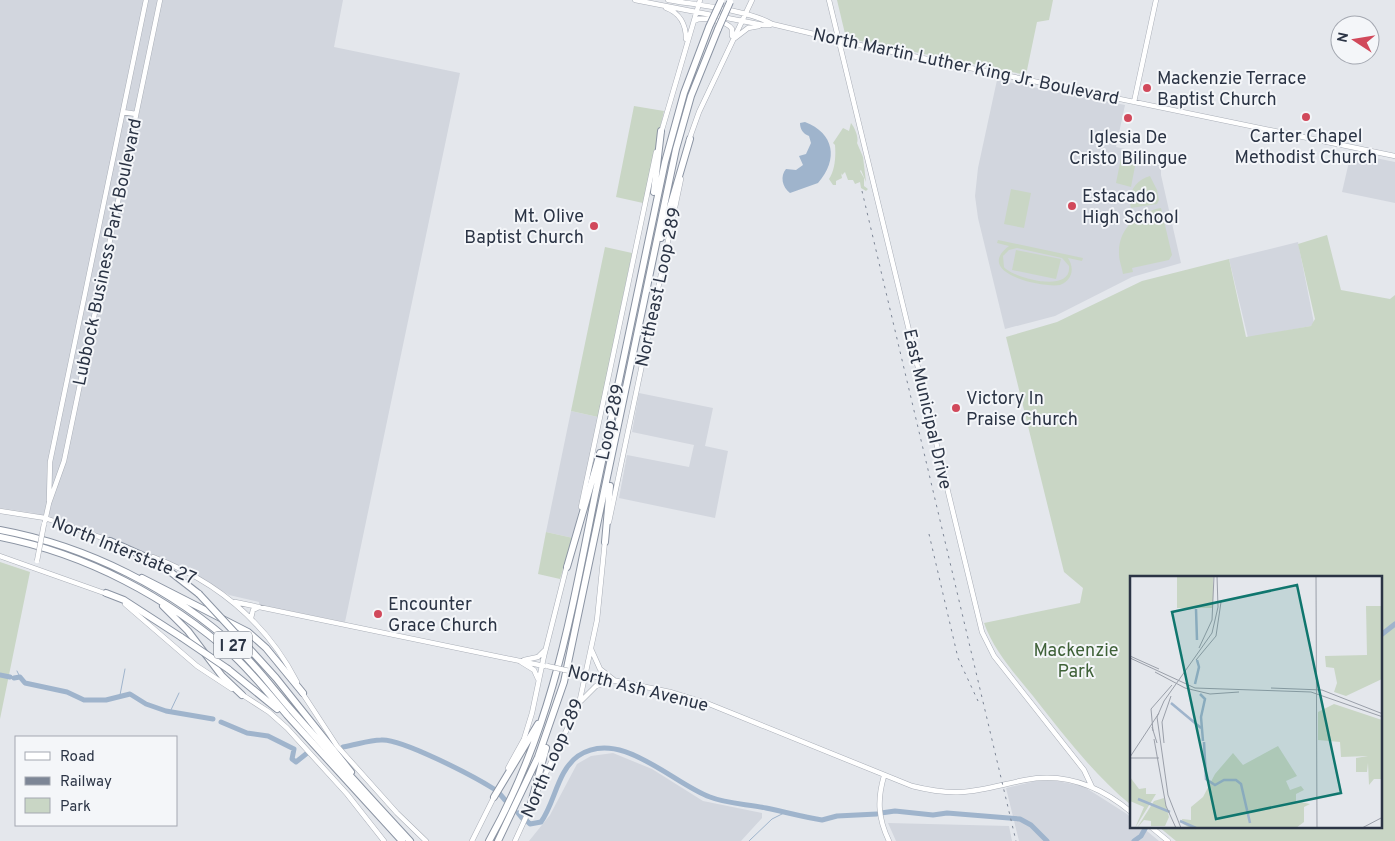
<svg xmlns="http://www.w3.org/2000/svg" width="1395" height="841" viewBox="0 0 1395 841" font-family="Overpass,sans-serif">
  <rect width="100%" height="100%" fill="#e4e7ec"/>
  <path fill="#d2d6de" d="M0 0H343L334 47 460 73 345 622 259 605V602L229 595 184 568 74 525 33 513 0 508Z
    M997 80 1125 105 1116 147 1161 157V175L1181 263 1132 277 1055 316 1005 329 978 218 975 196 978 168Z
    M1351 153 1395 162V203L1342 192Z
    M1298 242 1314 323 1311 326 1248 338 1229 259Z
    M639 393 713 408 705 446 728 451 715 518 619 498 627 455 689 467 694 445 632 432Z
    M571 411 598 417 573 538 546 532Z
    M613 753 652 769 703 801 762 813V818L741 841H529L550 815 577 764 591 756Z
    M1036 781H1057L1083 786 1127 814 1131 818V827H1142L1159 841H1019L1006 788Z
    M888 823 1009 826 1012 841H896Z"/>
  <path fill="#c9d6c5" fill-rule="evenodd" d="M837 0H1053L1049 20 1037 22 1026 75 846 38Z
    M634 106 664 111 643 203 616 197Z
    M851 123C855 128 859 138 857 143L863 157 866 182 861 170 860 171 864 178V186L868 189 866 191 861 188 860 182 855 184 853 180H848L845 172 842 175 841 173 842 178 836 181V185H833L829 179C835 170 836 156 835 145L833 143 843 128 849 131Z
    M1121 158 1136 161 1131 187 1116 183Z
    M1150 176 1157 190 1159 200 1157 204 1131 208C1127 192 1136 180 1150 176Z
    M1011 189 1031 193 1024 228 1004 224Z
    M1161 208 1172 255 1169 260 1132 268 1133 272 1123 274C1122 267 1119 261 1119 254 1118 228 1138 212 1161 208Z
    M1327 235 1341 290 1390 299 1395 295V841H1176L1159 827H1381V577H1131V805C1093 774 1064 735 1033 696 1015 674 994 651 984 623L1080 603 1083 588 1064 572 1006 337 1057 322 1142 281 1229 259 1246 337 1311 326 1315 319 1298 244Z
    M998 240 1083 258 1082 261 1068 258C1075 269 1072 280 1060 285 1042 288 973 273 1009 246L997 243ZM1017 248 1062 258 1069 266C1072 295 1011 277 1004 267L1003 256 1009 250Z
    M605 247 632 253 598 417 571 411Z
    M1016 250 1061 259 1056 279 1012 270Z
    M546 532 573 538 560 579 538 574Z
    M0 562 30 572 0 719Z"/>
  <path fill="#9fb4cc" d="M805 122C834 133 839 159 818 183L790 193C782 187 780 176 786 169L796 170 803 165 799 156 806 154 811 143 809 136C803 134 800 129 800 123Z"/>
  <g fill="none" stroke-linecap="round" stroke-linejoin="round">
    <path stroke="#9fb4cc" stroke-width="1" d="M17 671 20 677
      M120 695 125 669
      M170 712 179 693
      M749 841 772 819 786 812"/>
    <path stroke="#9fb4cc" stroke-width="5" d="M1381 635 1395 624
      M0 675 10 677
      M14 678 20 677 25 683 67 692 84 700H106L130 694 146 704 166 711 213 719
      M221 722 247 733 268 736 294 749 292 759 296 762 306 754
      M343 747C356 745 369 740 381 740 401 738 475 777 494 789
      M499 793 505 800
      M518 813 522 818
      M881 813 895 811 933 815 947 813 1020 819 1031 825 1047 841
      M527 821 530 824 541 822C555 803 557 771 578 756 620 727 673 784 710 797 727 804 748 804 766 808 785 812 803 817 822 820L837 816 877 814
      M1134 841 1141 836 1146 827"/>
    <g stroke="#a9aeb7" stroke-width="5.5">
      <path id="secondary" d="M635 0 763 25H770
        M668 0C697 5 748 10 772 24L864 46 1395 156
        M829 0 982 632 994 656 1084 770 1092 787
        M666 8C680 13 686 25 686 39
        M694 21C702 16 727 21 732 29V36
        M735 38 748 28 759 26
        M1134 102 1156 0
        M123 112 136 114
        M661 133 700 0
        M689 140 699 112 752 0
        M49 501 50 462 146 0
        M581 507 656 152
        M0 511 45 518 111 541
        M45 521 49 503 64 461 160 0
        M609 522 681 179
        M0 556 107 594
        M153 557C216 581 266 622 297 682
        M235 602 544 666
        M125 604 197 666 232 689
        M251 618 253 610 259 607
        M524 660 538 657 544 651
        M521 662 534 670 538 679
        M583 674 670 692 709 704 912 786C928 790 944 793 961 792 983 791 1004 784 1025 780 1065 772 1101 787 1131 812
        M301 691 337 746 397 813 426 841
        M241 694 269 712 287 728 347 794 384 841
        M581 701 596 686 614 680 600 669 591 649
        M508 768 524 739 532 713 544 656 567 565
        M884 776C877 800 878 818 889 841
        M535 796 579 704 597 620 605 541
        M1151 827 1168 841
        M472 841 495 795
        M515 841 531 806"/>
    </g>
    <g stroke="#8b94a3" stroke-width="8">
      <path id="highway" d="M654 192 661 131
        M661 238 690 139
        M0 530C87 546 173 589 238 649 259 669 276 693 295 714 333 757 371 799 410 841
        M0 537C86 554 168 597 234 656 253 674 270 695 287 715 325 757 364 799 402 841
        M110 541 159 563 199 594
        M605 542 610 486
        M567 567 600 453
        M142 578 248 632 266 648 303 693
        M106 593 124 600 181 637
        M163 606 188 631 222 676 242 695
        M237 635 276 678 351 772
        M228 669 277 709
        M494 797 538 724
        M530 807 546 748
        M489 841C552 728 570 620 595 495 619 384 641 273 665 162L684 93 709 27
        M498 841 538 757 564 682 676 149 691 96 718 29"/>
    </g>
    <use href="#secondary" stroke="#fff" stroke-width="4.5"/>
    <use href="#highway" stroke="#fff" stroke-width="6"/>
    <path stroke="#7d8696" stroke-width="1" stroke-dasharray="2.5 5" stroke-linecap="butt" d="M862 191 1016 841
      M929 534 958 658 978 701"/>
    <g stroke="#a9aeb7" stroke-width="5.5" stroke-linecap="butt">
      <path id="secondary-bridge" d="M37 561 44 524
        M547 666 583 674"/>
    </g>
    <g stroke="#8b94a3" stroke-width="8" stroke-linecap="butt">
      <path id="highway-bridge" d="M709 27 721 1
        M718 29 730 2
        M199 594 237 635
        M181 637 228 669"/>
    </g>
    <use href="#secondary-bridge" stroke="#fff" stroke-width="4.5"/>
    <use href="#highway-bridge" stroke="#fff" stroke-width="6"/>
  </g>
  <g fill="#d1495b" stroke="#f4f6f9" stroke-width="2">
    <circle cx="1147" cy="88" r="5"/>
    <circle cx="1306" cy="117" r="5"/>
    <circle cx="1128" cy="118" r="5"/>
    <circle cx="1072" cy="206" r="5"/>
    <circle cx="594" cy="226" r="5"/>
    <circle cx="956" cy="408" r="5"/>
    <circle cx="378" cy="614" r="5"/>
  </g>
  <g text-anchor="middle" stroke-width="4" stroke-linejoin="round" paint-order="stroke">
    <rect fill="#f4f6f9" stroke="#676e7b" stroke-width="1" x="214" y="631.5" width="38" height="27" rx="4"/>
    <g font-size="16" font-weight="bold" fill="#2b3445">
      <text x="233" y="651">I 27</text>
    </g>
    <g font-size="18" fill="#2b3445" stroke="#f4f6f9">
      <text transform="translate(966 66) rotate(12)" y="6">North Martin Luther King Jr. Boulevard</text>
      <text transform="translate(107 252) rotate(-78)" y="6">Lubbock Business Park Boulevard</text>
      <text transform="translate(658 287) rotate(-78)" y="6">Northeast Loop 289</text>
      <text transform="translate(928 409) rotate(77)" y="6">East Municipal Drive</text>
      <text transform="translate(610 422) rotate(-78)" y="6">Loop 289</text>
      <text transform="translate(124 550) rotate(22)" y="6">North Interstate 27</text>
      <text transform="translate(638 688) rotate(14)" y="6">North Ash Avenue</text>
      <text transform="translate(552 758) rotate(-66)" y="6">North Loop 289</text>
    </g>
    <g font-size="18" fill="#2b3445" stroke="#f4f6f9" text-anchor="start">
      <text x="1157" y="84">Mackenzie Terrace<tspan x="1157" dy="21">Baptist Church</tspan></text>
      <text x="1306" y="142" text-anchor="middle">Carter Chapel<tspan x="1306" dy="21">Methodist Church</tspan></text>
      <text x="1128" y="143" text-anchor="middle">Iglesia De<tspan x="1128" dy="21">Cristo Bilingue</tspan></text>
      <text x="1082" y="202">Estacado<tspan x="1082" dy="21">High School</tspan></text>
      <text x="584" y="222" text-anchor="end">Mt. Olive<tspan x="584" dy="21">Baptist Church</tspan></text>
      <text x="966" y="404">Victory In<tspan x="966" dy="21">Praise Church</tspan></text>
      <text x="388" y="610">Encounter<tspan x="388" dy="21">Grace Church</tspan></text>
    </g>
    <g font-size="18" fill="#3f6138" stroke="#f4f6f9">
      <text x="1076" y="656">Mackenzie<tspan x="1076" dy="21">Park</tspan></text>
    </g>
  </g>
  <g transform="translate(1130 576)">
    <rect width="252" height="252" fill="#e4e7ec"/>
    <path d="M47 0H83V32H47ZM236 30H252V103L216 120 204 116 207 107 204 92 196 91 195 80 237 79ZM204 128 252 144V203H244L239 209 238 187 237 196H226V182L238 180 211 181 210 166 188 164V136ZM148 170 167 200 156 205 160 214 171 210 174 214 166 218V225L180 228 174 231V246L166 252H60L53 248 52 243 61 244V231L73 221 85 198 103 177 113 189ZM0 201 9 213 16 212V218H26L5 252 14 231 0 225ZM34 222 39 241 35 250H21V245L14 244 7 252 24 225Z" fill="#c9d6c5"/>
    <path fill="none" stroke="#9fb4cc" stroke-width="2.5" d="M66 33 67 64M65 108 69 91 67 84M70 118 75 123 71 141 73 165M41 127 71 152M74 166 76 203 85 209 94 204H106L111 208 120 247M8 223 40 236M50 245 66 252"/>
    <path fill="none" stroke="#9a9fa9" stroke-width="1" d="M186 0 187 252M69 72 82 44 84 0M0 80 29 93M0 82 65 112 181 116 253 141M66 84 86 60 91 26M25 96 55 112 80 118 109 116M141 112 192 114 253 138M22 151 27 167M23 155 21 133 42 109M24 163 36 230 46 252M34 167 32 146 41 120M0 181 29 137M0 182H29M51 252 38 219 27 141 34 125 82 57 88 31 87 0M232 252 253 241"/>
    <path fill="#0f766e" fill-opacity="0.15" stroke="#0f766e" stroke-width="2.5" d="M167 9 211 217 86 243 42 36Z"/>
    <rect width="252" height="252" fill="none" stroke="#2b3445" stroke-width="2.5"/>
  </g>
  <rect x="15" y="736" width="162" height="90" fill="#f4f6f9" stroke="#a4a8b1"/>
  <rect x="25" y="752" width="25" height="8" fill="#ffffff" stroke="#a4a8b1"/>
  <text x="60" y="761" font-size="15" fill="#2b3445">Road</text>
  <rect x="25" y="777" width="25" height="8" fill="#7d8696" stroke="#a4a8b1"/>
  <text x="60" y="786" font-size="15" fill="#2b3445">Railway</text>
  <rect x="25" y="798" width="25" height="15" fill="#c9d6c5" stroke="#a4a8b1"/>
  <text x="60" y="811" font-size="15" fill="#2b3445">Park</text>
  <g transform="translate(1355 40) rotate(282)"><circle r="24" fill="#f4f6f9" stroke="#a4a8b1"/>
  <path d="M0-4L9 19L0 12L-9 19Z" fill="#d1495b"/>
  <text y="-8" font-size="14" font-weight="bold" text-anchor="middle" fill="#2b3445">N</text>
  </g>
</svg>
